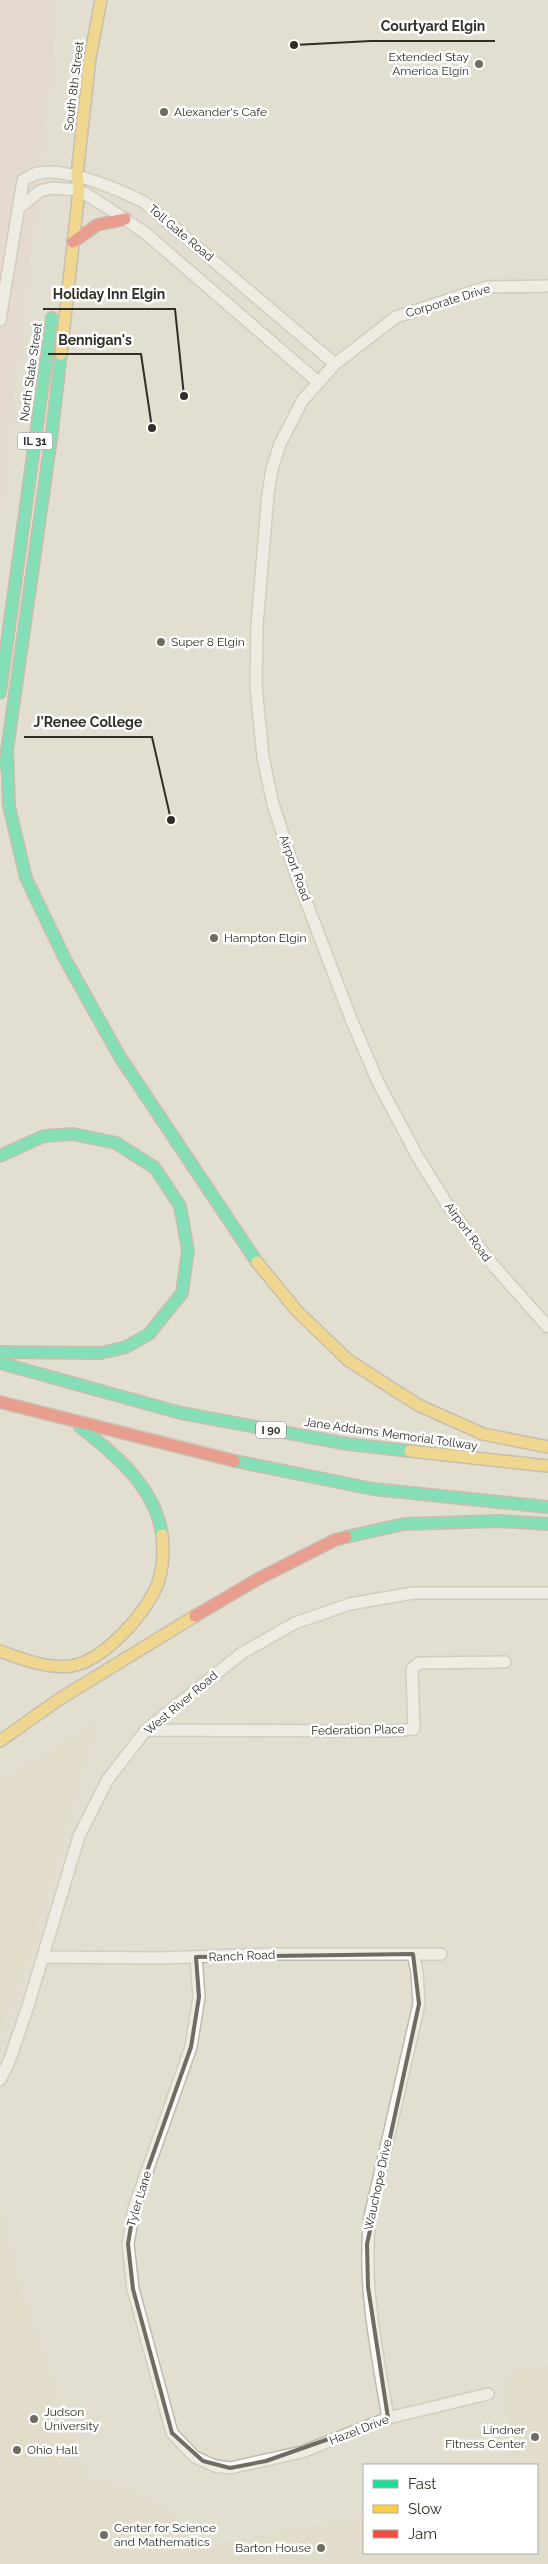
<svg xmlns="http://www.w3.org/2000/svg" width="548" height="2564" viewBox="0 0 548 2564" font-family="Raleway,sans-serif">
  <rect width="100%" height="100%" fill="#e2ded0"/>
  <path fill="#e7d6cf" d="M0 0H54L55 55 0 520Z"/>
  <path fill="#e3dbc4" d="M98 1720 29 1958 0 2039V1782Z
    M0 2206 28 2311 88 2477 134 2491 168 2508 199 2547 364 2518V2553H537V2465H505L507 2373 548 2366V2564H0Z"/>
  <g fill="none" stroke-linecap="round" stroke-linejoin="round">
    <g stroke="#bdbaaf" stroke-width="14">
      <path id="street" d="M20 207 40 191 52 188 79 190 108 208 144 232 318 382
        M548 286 487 287 396 317 335 364 302 401 280 444 272 469 268 494 257 625 256 686 263 757 273 804 296 875 351 1019 378 1082 416 1154 448 1206 493 1265 548 1327
        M0 320 23 180C28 178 33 174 38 173 68 167 117 189 144 202L335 364
        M146 1730 392 1731 414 1729 412 1669 419 1663 505 1662
        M43 1957 160 1958 273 1954H441
        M196 1957 199 1997 191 2047 134 2208 128 2244 133 2289 172 2433 195 2457 215 2466 230 2468 302 2452 388 2418 488 2394
        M0 2080 10 2059 28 2006 79 1836 108 1779 146 1730 242 1653 295 1623 350 1604 413 1593H548
        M388 2418C377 2351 362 2284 370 2217L419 2004 417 1972 413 1954"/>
    </g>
    <g stroke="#a89888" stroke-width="14">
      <path id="fast" d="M0 693 52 318
        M7 749 9 806 26 878 65 959 120 1057 257 1262
        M5 765 52 432 61 354
        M0 1156 44 1136 73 1134 116 1143 155 1168 180 1206 188 1250 182 1293 149 1334 126 1347 101 1353 0 1352
        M0 1363 181 1413 348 1444 410 1451
        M80 1427C115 1454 156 1488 162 1535
        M235 1461 373 1489 548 1507
        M346 1537 404 1524 499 1521 548 1524"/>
    </g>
    <g stroke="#a89888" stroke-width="14">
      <path id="slow" d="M61 354 79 190 77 175 90 58 101 0
        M257 1262 297 1311 348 1360 418 1405 483 1434 548 1447
        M410 1451 548 1466
        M0 1651C22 1659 47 1669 71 1666 104 1661 149 1611 159 1580 163 1565 164 1550 162 1535
        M0 1741 58 1700 195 1616"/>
    </g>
    <g stroke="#a89888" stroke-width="14">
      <path id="jam" d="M73 242 97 225 125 219
        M0 1402 235 1461
        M195 1616 258 1579 335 1540 346 1537"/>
    </g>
    <use href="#street" stroke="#fbfaf8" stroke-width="11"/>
    <use href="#fast" stroke="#16e098" stroke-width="11"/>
    <use href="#slow" stroke="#ffcf43" stroke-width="11"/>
    <use href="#jam" stroke="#f24e42" stroke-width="11"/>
  </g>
  <path d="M0 0H548V2564H0ZM413 1954 419 2004 367 2244 368 2287 388 2418 266 2461 230 2468 203 2461 172 2433 133 2289 128 2244 134 2208 191 2047 199 1997 196 1957Z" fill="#e2ded0" fill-opacity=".55" fill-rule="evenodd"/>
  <path fill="none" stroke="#6f6c61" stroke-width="4" stroke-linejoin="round" d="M413 1954 419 2004 367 2244 368 2287 388 2418 266 2461 230 2468 203 2461 172 2433 133 2289 128 2244 134 2208 191 2047 199 1997 196 1957Z"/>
  <g fill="#6f6c61" stroke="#fff" stroke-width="2">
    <circle cx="479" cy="64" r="5"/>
    <circle cx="164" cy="112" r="5"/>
    <circle cx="161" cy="642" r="5"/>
    <circle cx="214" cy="938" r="5"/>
    <circle cx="34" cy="2419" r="5"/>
    <circle cx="535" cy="2437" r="5"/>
    <circle cx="17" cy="2450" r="5"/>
    <circle cx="104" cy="2535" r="5"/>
    <circle cx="321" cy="2548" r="5"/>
  </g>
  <g text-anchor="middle" stroke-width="5" stroke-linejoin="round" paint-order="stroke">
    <g fill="#fff" stroke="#6f6d66" stroke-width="1">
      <rect x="17.5" y="432.5" width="35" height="17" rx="4"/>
      <rect x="256" y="1421.5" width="30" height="17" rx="4"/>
    </g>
    <g font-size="11" font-weight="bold" fill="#312e25">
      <text x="35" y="445">IL 31</text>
      <text x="271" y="1434">I 90</text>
    </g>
    <g font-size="12" fill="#312e25" stroke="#fff" text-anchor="start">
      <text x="469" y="61" text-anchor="end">Extended Stay<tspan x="469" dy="14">America Elgin</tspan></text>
      <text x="174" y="116">Alexander's Cafe</text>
      <text x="171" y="646">Super 8 Elgin</text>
      <text x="224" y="942">Hampton Elgin</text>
      <text x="44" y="2416">Judson<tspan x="44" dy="14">University</tspan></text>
      <text x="525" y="2434" text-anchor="end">Lindner<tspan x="525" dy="14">Fitness Center</tspan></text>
      <text x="27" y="2454">Ohio Hall</text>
      <text x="114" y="2532">Center for Science<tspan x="114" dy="14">and Mathematics</tspan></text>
      <text x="311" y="2552" text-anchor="end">Barton House</text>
    </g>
    <g font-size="12" fill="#312e25" stroke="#fff">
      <text transform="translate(74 86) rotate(-83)" y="4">South 8th Street</text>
      <text transform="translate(181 233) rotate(40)" y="4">Toll Gate Road</text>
      <text transform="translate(448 301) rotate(-17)" y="4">Corporate Drive</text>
      <text transform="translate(31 372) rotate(-82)" y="4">North State Street</text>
      <text transform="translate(295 868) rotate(70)" y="4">Airport Road</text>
      <text transform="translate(468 1232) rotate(54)" y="4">Airport Road</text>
      <text transform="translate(391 1434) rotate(8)" y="4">Jane Addams Memorial Tollway</text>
      <text transform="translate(181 1703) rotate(-40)" y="4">West River Road</text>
      <text transform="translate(358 1730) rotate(-1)" y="4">Federation Place</text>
      <text transform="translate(242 1956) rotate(-2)" y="4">Ranch Road</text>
      <text transform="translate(378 2185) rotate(-78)" y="4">Wauchope Drive</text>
      <text transform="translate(139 2199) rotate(-73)" y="4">Tyler Lane</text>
      <text transform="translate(359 2430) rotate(-21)" y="4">Hazel Drive</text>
    </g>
  </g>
  <path fill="none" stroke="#312e25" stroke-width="2" d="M294 45L371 41H495M184 396L175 309H43M152 428L141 354H48M171 820L152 737H24"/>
  <g fill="#312e25" stroke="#fff" stroke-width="2">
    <circle cx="294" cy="45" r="5"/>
    <circle cx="184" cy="396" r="5"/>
    <circle cx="152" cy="428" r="5"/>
    <circle cx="171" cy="820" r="5"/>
  </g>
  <g font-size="14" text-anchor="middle" font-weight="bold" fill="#312e25" stroke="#fff" stroke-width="5" stroke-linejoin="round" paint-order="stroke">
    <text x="433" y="31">Courtyard Elgin</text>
    <text x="109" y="299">Holiday Inn Elgin</text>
    <text x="95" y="345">Bennigan's</text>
    <text x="88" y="727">J'Renee College</text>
  </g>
  <rect x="363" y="2464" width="175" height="90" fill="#ffffff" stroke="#adaba8"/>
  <rect x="373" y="2480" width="25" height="8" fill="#16e098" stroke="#adaba8"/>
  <text x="408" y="2489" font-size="15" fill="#312e25">Fast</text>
  <rect x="373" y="2505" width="25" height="8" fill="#ffcf43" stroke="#adaba8"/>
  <text x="408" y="2514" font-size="15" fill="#312e25">Slow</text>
  <rect x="373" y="2530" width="25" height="8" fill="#f24e42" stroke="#adaba8"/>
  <text x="408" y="2539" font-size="15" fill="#312e25">Jam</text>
</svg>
